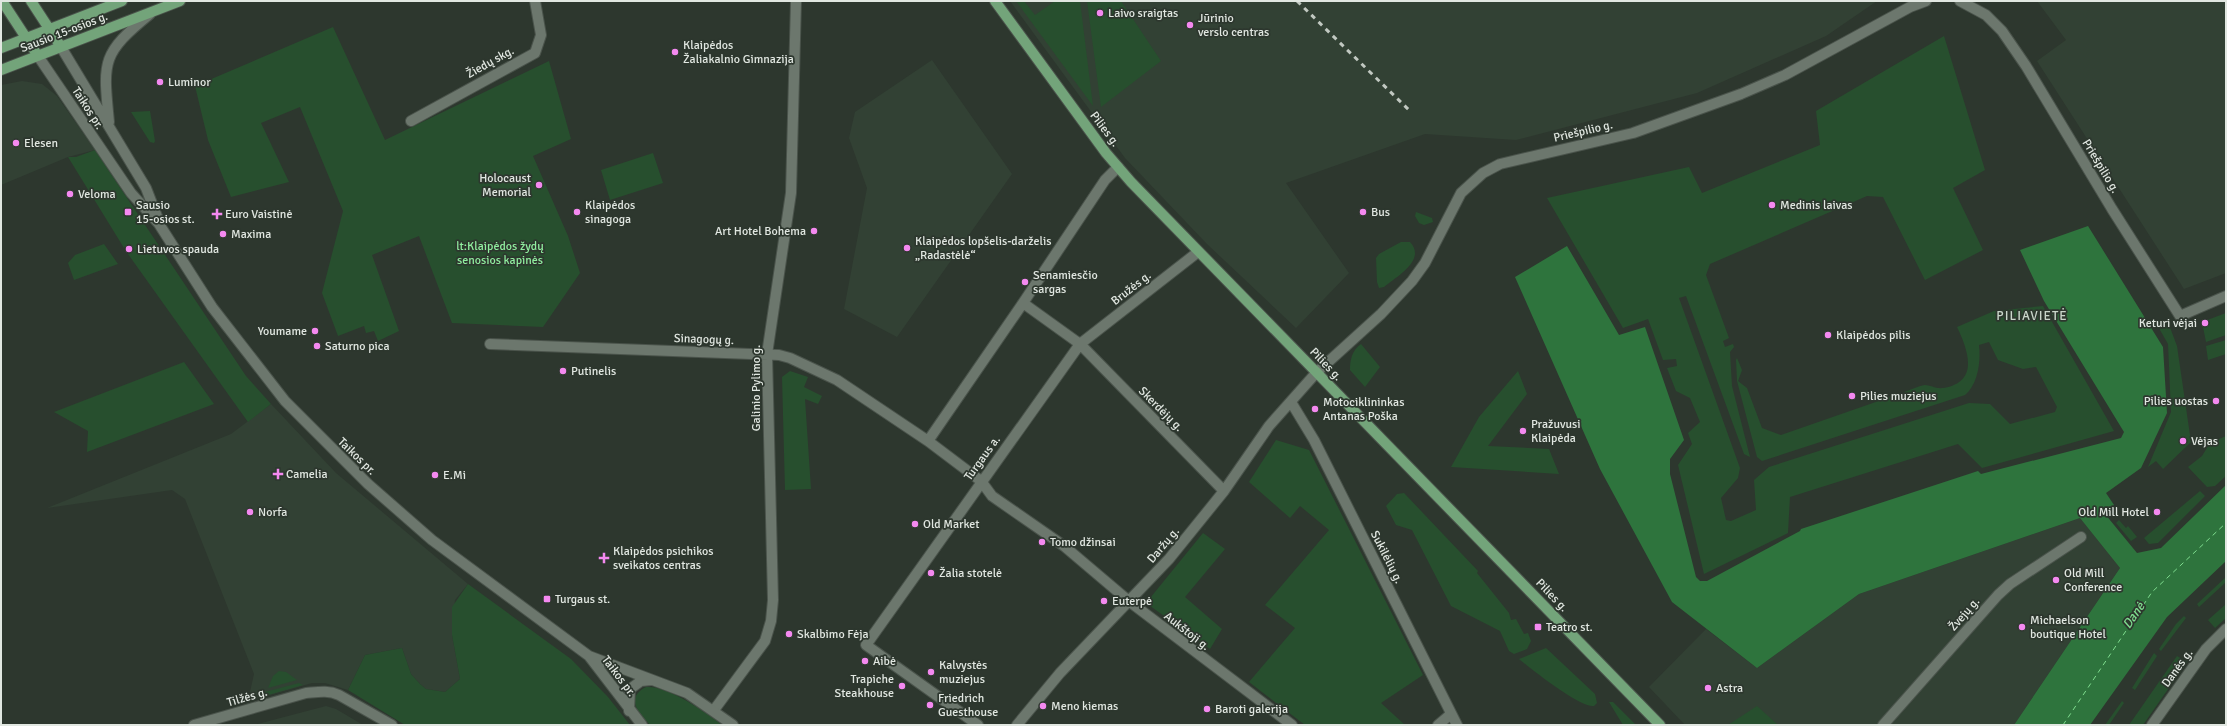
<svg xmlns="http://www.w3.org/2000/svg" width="2227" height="726" viewBox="0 0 2227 726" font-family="Signika,sans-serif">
  <rect width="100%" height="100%" fill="#2d372e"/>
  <path fill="#324134" d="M1010 1H1877L1826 36 1697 93 1516 140 1425 134 1286 183 1349 273 1296 328 1207 244 1125 158Z
    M2037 1H2226V273L2184 289 2037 61 2066 40Z
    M932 60 1012 174 897 337 844 309 867 188 849 138 855 112Z
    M22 81 42 84 57 96 95 150 68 157 1 185V85Z
    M271 404 336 473 468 584 455 600 452 635 460 679 445 692 426 689 420 684 411 674 402 648 365 655 348 690 325 683H312L248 701 254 674 185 499 172 490 47 508 231 434Z
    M2080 518 2120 568 2014 725H1685L1649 687 1706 629 1757 668 1859 594Z
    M326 706 336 709 363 725H254Z"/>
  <path fill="#274f2e" d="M1016 1H1024L1035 15 1055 1H1080L1093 106Z
    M1087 1H1121L1161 61 1101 107Z
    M333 27 385 140 549 61 571 139 533 156 568 236 580 273 543 327 452 323 419 236 372 255 399 331 378 341 374 331 366 333 364 326 338 336 322 293 343 211 300 107 261 123 289 182 231 197 208 140 195 86Z
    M1944 36 1985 170 1953 188 1983 250 1925 280 1883 197 1867 196 1710 264 1706 275 1729 338 1723 341 1725 347 1733 344 1734 347 1730 352 1732 386 1750 457 1744 454 1686 296 1679 298 1740 468 1738 478 1721 498 1726 520 1731 521 1756 510 1754 480 1769 467 1969 403 1990 404 2010 424 2055 412 2057 407 2036 367 2023 369 1998 360 1989 342 1979 345C1981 361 1978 384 1965 395L1762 461 1757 457 1737 381 1736 360 1737 358 1742 370 1738 381 1747 388 1762 428 1781 435 1893 396 1894 399 1905 395 1904 392C1910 390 1918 386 1925 385 1930 385 1936 389 1943 388 1980 382 1968 350 1957 327L1994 311 2043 306 2114 431 1982 468 1958 444 1790 497 1788 533 1704 574 1678 465 1692 444 1688 433 1700 422 1690 398 1676 391 1667 368 1677 366 1676 359 1663 360 1648 319 1623 328 1547 198 1689 167 1702 193 1820 145 1816 111Z
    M150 111 155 141 154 143 150 142 131 112Z
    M95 150 246 376 271 404 248 422 128 254 134 250 130 244 124 248 68 157H76Z
    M653 153 663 183 610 200 601 170Z
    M1416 212 1432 218 1433 222 1424 225 1419 223 1415 216Z
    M1401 242H1410C1427 260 1396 277 1384 287L1379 288 1377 282 1376 258 1379 254Z
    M104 244 118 264 74 280 68 263 75 255Z
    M2226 313V335L2206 342 2202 322Z
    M2168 322 2177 346 2191 442 2163 469 2156 461 2148 467 2171 412 2168 344 2160 330 2161 326Z
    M2226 340V354L2208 360 2206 346Z
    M1361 344 1380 367 1365 387 1350 370C1350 360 1352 350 1361 344Z
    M184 362 214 404 87 452 88 431 54 412Z
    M790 371 808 377 804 387 822 396 818 404 805 399 811 489 785 490 782 377Z
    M1518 371 1527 394 1488 446 1549 449 1559 474 1451 467 1479 417Z
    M2226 436V476L2215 486 2207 487 2188 467 2202 456 2210 443Z
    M1276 440 1309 450 1423 675 1381 703 1405 725H1305L1249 682 1295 628 1265 605 1329 530 1300 506 1290 518 1249 482Z
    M2200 491 2205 496 2158 543 2149 544 2144 538Z
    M1404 493 1478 571 1477 573 1509 613 1511 620 1516 619 1524 634 1528 633 1531 641 1527 649 1514 654 1509 651 1500 631 1451 606 1412 530 1396 525 1386 506 1397 494Z
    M2119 520 2126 528 2128 526 2137 537 2131 541 2116 523Z
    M1203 533 1225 549 1185 597 1222 629 1210 649 1146 603Z
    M2226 577V582L2199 607 2197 604Z
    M468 584 571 659 608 697 630 725H405L348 690 365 655 402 648 411 674 420 684 426 689 445 692 460 679 452 635V607Z
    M2226 604V618L2215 628 2208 620Z
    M2184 616 2186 618 2161 651 2159 649 2176 624Z
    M1546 648 1595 694 1597 703 1594 706C1580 708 1531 669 1519 659Z
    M2154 653 2157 656 2135 690 2132 688Z
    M2177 656 2187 662 2143 725H2129Z
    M279 671 286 672 297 680 268 688 273 676Z
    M299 683 303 685 265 696V692Z
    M646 687C667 685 706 712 722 725H650C638 713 625 698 646 687Z
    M2122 701 2124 703 2109 725H2105Z
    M1609 702H1613L1636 725H1623Z
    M1757 706 1778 725H1728L1731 723Z"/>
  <path fill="#2e743d" d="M2088 226 2163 347 2167 413 2141 468 2106 493 2114 505 2105 514 2137 553 2161 548 2226 485V561L2167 617 2090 725H2014L2120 568 2080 518 1859 594 1757 668 1672 602 1600 469 1515 277 1567 246 1619 335 1645 327 1684 440 1670 459V474L1696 577 1700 581H1707L1800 531 1801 529 1978 471 1981 474 2121 438 2124 432 2044 301 2020 250Z"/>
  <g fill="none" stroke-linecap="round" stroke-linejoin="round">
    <path stroke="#7fdd8f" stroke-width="1" stroke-dasharray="5 4" stroke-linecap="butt" d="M2063 725 2152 592 2226 523"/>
    <g stroke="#4a534b" stroke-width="12">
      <path id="minor" d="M1960 1 1986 15 2002 31 2026 66 2112 209 2180 316 2226 296
        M411 121 535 53 541 35 535 1
        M1118 167 1105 180 1023 303 1080 344 1224 491
        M490 344 779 355 790 358 837 380 928 441 981 481 992 496 1064 546 1130 602 1292 725
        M1291 402 1314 440 1457 725
        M928 441 1023 303
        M714 710 765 641 771 621 773 600 767 354 791 193 796 1
        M194 725 306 693C318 692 328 690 339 695L392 725
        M978 725 866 645 1080 344 1198 252
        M1017 725 1060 673 1169 559 1224 491 1269 426 1316 373 1381 314 1412 281 1425 263 1461 193 1483 173 1500 164 1633 133 1741 94 1785 75 1910 7 1926 1
        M1438 725 1451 714
        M1883 725 1998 595 2010 584 2081 537
        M2152 725 2206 649 2226 629"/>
    </g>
    <g stroke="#4a534b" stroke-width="12">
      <path id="tertiary" d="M61 47 146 188 158 219
        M38 56 131 193 159 224 212 307 285 401 368 484 432 540 589 656 642 725
        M109 122C103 61 101 54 150 14
        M589 656 687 693 733 725
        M629 711 630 689 641 681 651 680"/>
    </g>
    <g stroke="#4a534b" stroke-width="12">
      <path id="primary" d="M2 1 38 56
        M31 1 61 47
        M995 1 1106 153 1131 182 1660 725
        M1 48 122 1
        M1 70 180 1"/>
    </g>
    <use href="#minor" stroke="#6c776d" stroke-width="10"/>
    <use href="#tertiary" stroke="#6c776d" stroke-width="10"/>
    <use href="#primary" stroke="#73a47a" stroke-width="10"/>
    <path stroke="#c1c8c1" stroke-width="3" stroke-dasharray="5 5" stroke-linecap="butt" d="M1297 1 1409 110"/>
  </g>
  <g fill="#f489f0" stroke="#2d372e" stroke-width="1.5">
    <circle cx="1100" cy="13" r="4"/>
    <circle cx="1190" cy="25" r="4"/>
    <circle cx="675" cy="52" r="4"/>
    <circle cx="160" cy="82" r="4"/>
    <circle cx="16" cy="143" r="4"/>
    <circle cx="539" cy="185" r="4"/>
    <circle cx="70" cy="194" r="4"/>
    <circle cx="1772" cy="205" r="4"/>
    <rect x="124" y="208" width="8" height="8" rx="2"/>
    <circle cx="577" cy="212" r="4"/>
    <circle cx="1363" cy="212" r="4"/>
    <path d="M215 208h4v4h4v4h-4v4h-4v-4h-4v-4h4z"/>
    <circle cx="814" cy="231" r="4"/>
    <circle cx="223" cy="234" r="4"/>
    <circle cx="907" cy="248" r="4"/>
    <circle cx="129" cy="249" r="4"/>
    <circle cx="1025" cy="282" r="4"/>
    <circle cx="2205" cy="323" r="4"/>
    <circle cx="315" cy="331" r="4"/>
    <circle cx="1828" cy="335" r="4"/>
    <circle cx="317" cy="346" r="4"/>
    <circle cx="563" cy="371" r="4"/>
    <circle cx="1852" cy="396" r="4"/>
    <circle cx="2216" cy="401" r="4"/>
    <circle cx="1315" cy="409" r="4"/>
    <circle cx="1523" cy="431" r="4"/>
    <circle cx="2183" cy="441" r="4"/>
    <path d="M276 468h4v4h4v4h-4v4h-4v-4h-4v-4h4z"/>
    <circle cx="435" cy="475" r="4"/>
    <circle cx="250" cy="512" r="4"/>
    <circle cx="2157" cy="512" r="4"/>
    <circle cx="915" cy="524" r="4"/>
    <circle cx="1042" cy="542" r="4"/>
    <path d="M602 552h4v4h4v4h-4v4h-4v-4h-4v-4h4z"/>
    <circle cx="931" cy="573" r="4"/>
    <circle cx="2056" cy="580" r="4"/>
    <rect x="543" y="595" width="8" height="8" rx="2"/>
    <circle cx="1104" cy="601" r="4"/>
    <rect x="1534" y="623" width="8" height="8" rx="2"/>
    <circle cx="2022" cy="627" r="4"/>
    <circle cx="789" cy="634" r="4"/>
    <circle cx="865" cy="661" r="4"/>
    <circle cx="931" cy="672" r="4"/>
    <circle cx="902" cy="686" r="4"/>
    <circle cx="1708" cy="688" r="4"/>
    <circle cx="930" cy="705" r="4"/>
    <circle cx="1043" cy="706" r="4"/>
    <circle cx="1207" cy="709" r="4"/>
  </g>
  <g text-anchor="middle" stroke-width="3.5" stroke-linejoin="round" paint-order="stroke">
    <g font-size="12" fill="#e1e7e1" stroke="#2d372e" text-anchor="start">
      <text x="1108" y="17">Laivo sraigtas</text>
      <text x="1198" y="22">Jūrinio<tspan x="1198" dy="14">verslo centras</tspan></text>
      <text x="683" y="49">Klaipėdos<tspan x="683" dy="14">Žaliakalnio Gimnazija</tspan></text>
      <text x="168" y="86">Luminor</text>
      <text x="24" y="147">Elesen</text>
      <text x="531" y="182" text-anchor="end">Holocaust<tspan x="531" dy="14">Memorial</tspan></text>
      <text x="78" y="198">Veloma</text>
      <text x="136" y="209">Sausio<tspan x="136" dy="14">15-osios st.</tspan></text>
      <text x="585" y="209">Klaipėdos<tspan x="585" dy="14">sinagoga</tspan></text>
      <text x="1780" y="209">Medinis laivas</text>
      <text x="1371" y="216">Bus</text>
      <text x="225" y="218">Euro Vaistinė</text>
      <text x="806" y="235" text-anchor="end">Art Hotel Bohema</text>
      <text x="231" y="238">Maxima</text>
      <text x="915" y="245">Klaipėdos lopšelis-darželis<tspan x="915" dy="14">„Radastėlė“</tspan></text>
      <text x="137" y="253">Lietuvos spauda</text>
      <text x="1033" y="279">Senamiesčio<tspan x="1033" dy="14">sargas</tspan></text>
      <text x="2197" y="327" text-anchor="end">Keturi vėjai</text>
      <text x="307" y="335" text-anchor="end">Youmame</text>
      <text x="1836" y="339">Klaipėdos pilis</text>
      <text x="325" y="350">Saturno pica</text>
      <text x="571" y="375">Putinelis</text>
      <text x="1860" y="400">Pilies muziejus</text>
      <text x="2208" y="405" text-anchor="end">Pilies uostas</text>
      <text x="1323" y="406">Motociklininkas<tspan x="1323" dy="14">Antanas Poška</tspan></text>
      <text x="1531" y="428">Pražuvusi<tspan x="1531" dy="14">Klaipėda</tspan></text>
      <text x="2191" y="445">Vėjas</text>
      <text x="286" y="478">Camelia</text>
      <text x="443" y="479">E.Mi</text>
      <text x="258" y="516">Norfa</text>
      <text x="2149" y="516" text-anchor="end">Old Mill Hotel</text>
      <text x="923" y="528">Old Market</text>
      <text x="1050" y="546">Tomo džinsai</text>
      <text x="613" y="555">Klaipėdos psichikos<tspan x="613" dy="14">sveikatos centras</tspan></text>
      <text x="939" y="577">Žalia stotelė</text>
      <text x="2064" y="577">Old Mill<tspan x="2064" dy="14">Conference</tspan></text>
      <text x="555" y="603">Turgaus st.</text>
      <text x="1112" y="605">Euterpė</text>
      <text x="2030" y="624">Michaelson<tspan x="2030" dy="14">boutique Hotel</tspan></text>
      <text x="1546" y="631">Teatro st.</text>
      <text x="797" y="638">Skalbimo Fėja</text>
      <text x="873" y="665">Aibė</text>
      <text x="939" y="669">Kalvystės<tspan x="939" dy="14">muziejus</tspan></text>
      <text x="894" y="683" text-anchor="end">Trapiche<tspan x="894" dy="14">Steakhouse</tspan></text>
      <text x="1716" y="692">Astra</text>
      <text x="938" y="702">Friedrich<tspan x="938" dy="14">Guesthouse</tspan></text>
      <text x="1051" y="710">Meno kiemas</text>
      <text x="1215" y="713">Baroti galerija</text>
    </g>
    <g font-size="12" fill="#e1e7e1" stroke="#2d372e">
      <text transform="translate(64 32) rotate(-21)" y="4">Sausio 15-osios g.</text>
      <text transform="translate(490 62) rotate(-29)" y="4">Žiedų skg.</text>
      <text transform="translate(88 108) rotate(57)" y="4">Taikos pr.</text>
      <text transform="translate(1105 129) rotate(53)" y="4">Pilies g.</text>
      <text transform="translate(1583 131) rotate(-13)" y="4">Priešpilio g.</text>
      <text transform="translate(2101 166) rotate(59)" y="4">Priešpilio g.</text>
      <text transform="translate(1131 288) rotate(-38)" y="4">Bružės g.</text>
      <text transform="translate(704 339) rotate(2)" y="4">Sinagogų g.</text>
      <text transform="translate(1326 364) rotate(46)" y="4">Pilies g.</text>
      <text transform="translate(756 388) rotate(-90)" y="4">Galinio Pylimo g.</text>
      <text transform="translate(1161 409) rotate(45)" y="4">Skerdėjų g.</text>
      <text transform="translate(357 456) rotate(44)" y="4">Taikos pr.</text>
      <text transform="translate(982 458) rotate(-54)" y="4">Turgaus a.</text>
      <text transform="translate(1163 545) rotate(-50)" y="4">Daržų g.</text>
      <text transform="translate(1387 557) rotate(63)" y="4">Sukilėlių g.</text>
      <text transform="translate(1552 595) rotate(46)" y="4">Pilies g.</text>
      <text transform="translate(1964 614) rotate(-49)" y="4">Žvejų g.</text>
      <text transform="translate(1187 631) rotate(38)" y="4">Aukštoji g.</text>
      <text transform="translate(2177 668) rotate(-54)" y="4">Danės g.</text>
      <text transform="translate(619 676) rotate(53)" y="4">Taikos pr.</text>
      <text transform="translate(247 697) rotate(-16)" y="4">Tilžės g.</text>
    </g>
    <g font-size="12" fill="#90ee9f" stroke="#2d372e">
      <text x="500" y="250">lt:Klaipėdos žydų<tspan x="500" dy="14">senosios kapinės</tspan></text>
    </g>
    <g font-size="13" letter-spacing="1" fill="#c9d6ca" stroke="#2d372e">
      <text x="2032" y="320">PILIAVIETĖ</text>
    </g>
    <g font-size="13" font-style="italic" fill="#7fdd8f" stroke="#2d372e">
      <text transform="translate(2133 615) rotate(-56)" y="5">Danė</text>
    </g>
  </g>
  <rect width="2227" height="726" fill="none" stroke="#e1e7e1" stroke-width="4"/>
</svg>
